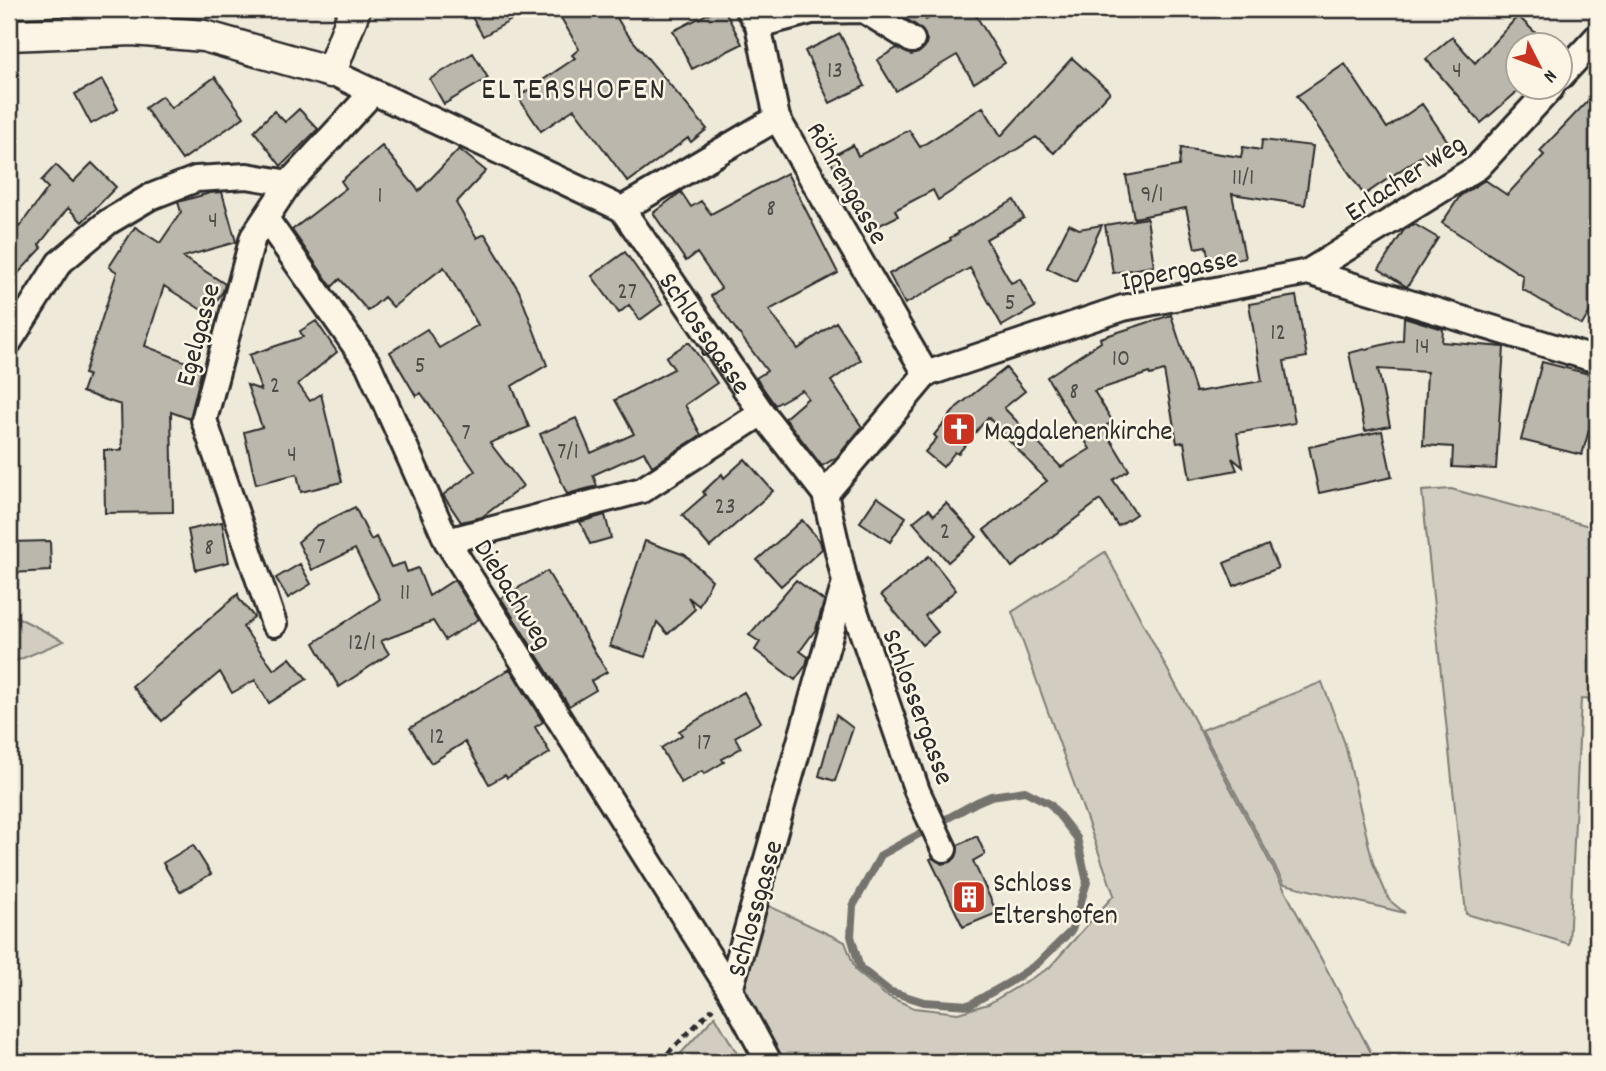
<svg xmlns="http://www.w3.org/2000/svg" width="1606" height="1071" viewBox="0 0 1606 1071" font-family="Dekko,sans-serif">
  <rect width="100%" height="100%" fill="#efe9da"/>
  <filter id="ink" filterUnits="userSpaceOnUse"><feTurbulence type="fractalNoise" baseFrequency=".0143" numOctaves="2"/><feDisplacementMap in="SourceGraphic" scale="14" xChannelSelector="R" yChannelSelector="G"/><feConvolveMatrix kernelMatrix="1 2 1 2 8 2 1 2 1" color-interpolation-filters="sRGB"/></filter>
  <g filter="url(#ink)">
    <path fill="#d2cdc0" stroke="#7e7c76" stroke-width="2" d="M1451 489 1597 528V700L1581 699 1569 944 1466 914 1422 491Z
      M1105 552 1376 1062H769L730 990 756 900 845 942 856 971 885 995 914 1008 958 1013 988 1004 1049 968 1114 895 1012 612Z
      M9 613 64 641 9 664Z
      M1322 682 1345 744 1373 863 1389 900 1405 913 1284 884 1202 730Z
      M715 1016 742 1062H673Z"/>
    <g fill="none" stroke-linecap="round" stroke-linejoin="round">
      <path stroke="#75736d" stroke-width="8" d="M1025 791 1050 804 1077 838 1087 882 1072 930 1037 964 1010 982 969 1005 924 1002 889 991 860 968 851 936 853 906 881 855 977 802 991 796Z"/>
    </g>
    <path fill="#bcb7ac" stroke="#2b2b2b" stroke-width="2" d="M467 9H531L483 36Z
      M556 9H612L624 30 707 129 691 142 688 138 628 182 574 109 541 131 518 97 575 58 572 55 579 49Z
      M717 9H724L742 44 692 69 673 31Z
      M891 9H919L926 20 945 9H972L1005 63 974 83 957 55 896 91 877 60 897 48 911 55 918 53 925 47 927 40 920 28Z
      M1518 16 1549 46H1518V91L1481 123 1426 59 1452 37 1475 63Z
      M840 34 865 86 830 103 805 51Z
      M473 53 488 78 444 104 430 79Z
      M1072 58 1110 92 1054 153 1036 137 938 200 933 190 895 210 898 216 870 230 855 201 852 202 829 158 853 145 858 156 909 130 920 147 983 107 1001 136Z
      M1345 64 1387 128 1422 104 1451 146 1428 162 1423 155 1364 195 1297 96Z
      M215 77 244 117 182 160 145 108 162 96 171 108Z
      M102 80 118 109 91 124 75 94Z
      M1597 91V300L1582 325 1522 289 1523 276 1442 223 1460 196 1485 180 1507 195 1544 155 1540 151Z
      M299 109 318 129 281 166 254 131 274 111 285 122Z
      M1262 140 1313 146 1305 205 1232 194 1245 258 1210 265 1206 246 1195 248 1186 208 1134 218 1126 176 1179 166 1181 148 1241 157 1243 147 1261 150Z
      M382 146 419 191 459 149 486 171 456 203 477 238 485 234 519 291 547 365 512 386 529 427 490 443 523 486 482 517 461 522 443 495 475 471 421 393 416 396 390 352 427 329 439 348 478 325 444 267 393 307 384 297 368 311 340 279 332 287 292 230 346 188 341 181Z
      M92 163 116 187 82 222 68 208 39 245 42 248 9 283V217L19 227 48 188 41 181 56 165 73 182Z
      M787 173 838 273 769 310 798 349 836 322 861 360 831 381 862 427 837 457 822 466 785 418 808 398 802 390 775 405 756 378 767 371 711 296 721 288 697 253 686 261 653 213 681 192 691 207 701 201 711 214Z
      M222 192 236 242 183 257 225 284 223 291 208 314 164 286 145 346 202 368 190 419 171 412 173 512 105 513 104 450H122L121 405 82 392 88 375 84 374 117 272 109 267 135 227 160 243 181 212 178 202 210 193Z
      M1014 200 1024 218 986 239 1011 283 1020 279 1035 307 1002 326 970 268 905 304 889 274 951 240 950 238 959 233 958 232Z
      M1147 218 1154 266 1113 273 1105 225Z
      M1069 224 1079 229 1102 225 1076 282 1047 268Z
      M1414 224 1438 238 1407 287 1379 269 1404 230Z
      M625 252 662 304 640 320 629 305 619 313 592 276Z
      M1296 296 1307 357 1284 361 1295 423 1237 433 1243 467 1232 458 1237 470 1190 479 1184 442 1177 443 1164 371 1150 375 1149 373 1094 391 1113 422 1107 425 1113 435 1109 437 1129 470 1113 480 1136 514 1118 526 1100 500 1012 567 984 530 1047 481 988 417 958 454 955 452 943 467 925 452 937 438 934 435 957 407 1006 368 1025 391 1004 408 1061 467 1090 449 1047 377 1101 342 1100 338 1171 315 1196 392 1262 381 1249 304Z
      M1404 317 1443 329 1442 342 1504 347 1496 469 1452 467 1453 447 1423 445 1427 372 1378 369 1390 426 1365 431 1349 353 1403 340Z
      M316 321 337 352 298 384 310 401 321 394 342 482 301 492 297 474 256 484 244 432 262 427 247 385 261 390 249 355 303 337 300 331Z
      M689 342 717 383 685 405 701 435 652 466 644 452 593 475 597 486 567 494 540 434 576 418 591 453 634 434 615 400 674 369 666 357Z
      M1542 362 1597 376V432L1589 430 1582 455 1521 440Z
      M1382 431 1392 477 1319 493 1309 447Z
      M745 459 773 491 710 547 682 515 705 495 703 492 722 474 724 478Z
      M877 497 906 517 890 542 860 522Z
      M946 503 977 537 948 562 913 522 929 509 934 515Z
      M355 507 371 540 376 537 391 567 404 563 407 572 418 568 429 596 454 580 479 619 445 640 433 621 381 641 389 654 339 687 314 643 380 599 355 549 312 570 298 542 316 526Z
      M605 515 611 538 590 544 580 522Z
      M802 520 820 541 822 549 781 586 757 560Z
      M222 522 229 562 196 570 188 530Z
      M50 541 51 571 9 573V542Z
      M645 541 685 555 712 580 699 606 688 597 695 609 668 634 657 622 645 657 610 646Z
      M1268 545 1278 568 1234 586 1224 563Z
      M929 556 956 590 925 616 938 632 922 645 881 595Z
      M300 564 311 584 288 598 276 578Z
      M547 571 607 672 591 681 596 690 569 706 501 598Z
      M796 580 824 601 816 629 800 651 808 657 806 665 795 680 755 650 760 642 749 635Z
      M238 594 239 599 254 617 243 627 274 670 290 658 307 679 269 703 255 680 232 693 220 672 162 721 132 686Z
      M510 669 543 722 535 727 550 753 507 778 505 775 489 784 465 742 431 763 410 728Z
      M744 692 761 722 735 737 741 748 722 759 724 762 704 774 702 771 681 783 661 748 682 735 679 731Z
      M836 715 853 728 835 781 819 776Z
      M977 836 985 854 973 861 997 913 963 927 930 859 933 858 942 864 951 862 956 857 958 845Z
      M193 845 211 874 180 892 163 863Z"/>
    <g fill="none" stroke-linecap="round" stroke-linejoin="round">
      <g stroke="#2b2b2b" stroke-width="30">
        <g id="minor">
          <path d="M748 9 758 25 777 118 926 374"/>
          <path d="M758 25 812 11 864 10 912 40"/>
          <path id="s1" d="M331 72 622 209 762 413 825 494 845 582 730 990 769 1062"/>
          <path d="M1560 77 1597 37"/>
          <path d="M622 209 777 118"/>
          <path d="M266 219 368 364 447 541 730 990"/>
          <path d="M1308 272 1478 167 1551 88"/>
          <path d="M9 342 59 263 108 222 150 197 196 179 247 176 289 183"/>
          <path d="M825 494 926 374 1123 308 1308 272 1597 360"/>
          <path d="M447 541 642 490 762 413"/>
          <path d="M845 582 917 791 944 849"/>
          <path d="M274 624 204 420 253 237 289 183 372 93"/>
        </g>
      </g>
      <g stroke="#2b2b2b" stroke-width="35">
        <path id="tertiary" d="M9 35 133 30 204 36 331 72 355 9"/>
      </g>
      <path stroke="#2b2b2b" stroke-width="4.5" stroke-dasharray="7 5" stroke-linecap="butt" d="M659 1062 713 1008"/>
      <use href="#minor" stroke="#fcf5e5" stroke-width="24"/>
      <use href="#tertiary" stroke="#fcf5e5" stroke-width="30"/>
    </g>
  </g>
  <defs>
    <g id="church-square" transform="scale(1.75)"><rect x="-9" y="-9" width="18" height="18" rx="4" fill="#c8321e" stroke="#fcf5e5"/><path d="M-1.2-6h2.4v3.5h3.3v2.4h-3.3V6h-2.4V-.1h-3.3v-2.4h3.3Z" fill="#fff"/></g>
    <g id="building-square" transform="scale(1.75)"><rect x="-9" y="-9" width="18" height="18" rx="4" fill="#c8321e" stroke="#fcf5e5"/><path d="M-4-6H4V6H1V3H-1V6H-4ZM-2.5-4.3h1.7v1.8h-1.7ZM.8-4.3h1.7v1.8H.8ZM-2.5-1h1.7V.8h-1.7ZM.8-1h1.7V.8H.8Z" fill="#fff"/></g>
  </defs>
  <g fill-rule="evenodd">
    <use href="#church-square" x="959" y="429"/>
    <use href="#building-square" x="969" y="897"/>
  </g>
  <g text-anchor="middle" stroke-width="5" stroke-linejoin="round" paint-order="stroke">
    <g font-size="24" fill="#4f4e4b">
      <text x="835" y="77">13</text>
      <text x="1457" y="77">4</text>
      <text x="1243" y="184">11/1</text>
      <text x="1152" y="201">9/1</text>
      <text x="380" y="202">1</text>
      <text x="771" y="215">8</text>
      <text x="213" y="227">4</text>
      <text x="627" y="298">27</text>
      <text x="1010" y="309">5</text>
      <text x="1278" y="339">12</text>
      <text x="1422" y="353">14</text>
      <text x="1121" y="365">10</text>
      <text x="420" y="372">5</text>
      <text x="275" y="392">2</text>
      <text x="1074" y="398">8</text>
      <text x="466" y="439">7</text>
      <text x="568" y="458">7/1</text>
      <text x="292" y="461">4</text>
      <text x="725" y="513">23</text>
      <text x="945" y="538">2</text>
      <text x="321" y="553">7</text>
      <text x="209" y="554">8</text>
      <text x="405" y="599">11</text>
      <text x="362" y="649">12/1</text>
      <text x="437" y="743">12</text>
      <text x="704" y="749">17</text>
    </g>
    <g font-size="28" fill="#2b2b2b" stroke="#fcf5e5">
      <text transform="translate(1404 176) rotate(-33)" y="10">Erlacher Weg</text>
      <text transform="translate(849 182) rotate(60)" y="10">Röhrengasse</text>
      <text transform="translate(1179 268) rotate(-12)" y="10">Ippergasse</text>
      <text dy="10" stroke="none"><textPath href="#s1" startOffset="471">Schlossgasse</textPath></text>
      <text transform="translate(196 334) rotate(-75)" y="10">Egelgasse</text>
      <text transform="translate(515 593) rotate(58)" y="10">Diebachweg</text>
      <text transform="translate(920 706) rotate(70)" y="10">Schlossergasse</text>
      <text transform="translate(753 908) rotate(-74)" y="10">Schlossgasse</text>
    </g>
    <g font-size="28" fill="#2b2b2b" stroke="#fcf5e5" text-anchor="start">
      <text x="984" y="439">Magdalenenkirche</text>
      <text x="993" y="891">Schloss<tspan x="993" dy="32">Eltershofen</tspan></text>
    </g>
    <g font-size="32" letter-spacing="2" fill="#2b2b2b" stroke="#fcf5e5">
      <text x="574" y="98">ELTERSHOFEN</text>
    </g>
  </g>
  <rect width="1606" height="1071" fill="none" stroke="#fcf5e5" stroke-width="35"/>
  <rect x="18" y="18" width="1571" height="1036" fill="none" stroke="#2b2b2b" stroke-width="2.5" filter="url(#ink)"/>
  <g transform="translate(1539 66) rotate(132)"><circle r="33" fill="#fcf5e5" stroke="#a8a49b" stroke-width="2"/>
  <path d="M0-5L12 26L0 18L-12 26Z" fill="#c8321e"/>
  <text y="-10" font-size="19" font-weight="bold" text-anchor="middle" fill="#2b2b2b">N</text>
  </g>
</svg>
